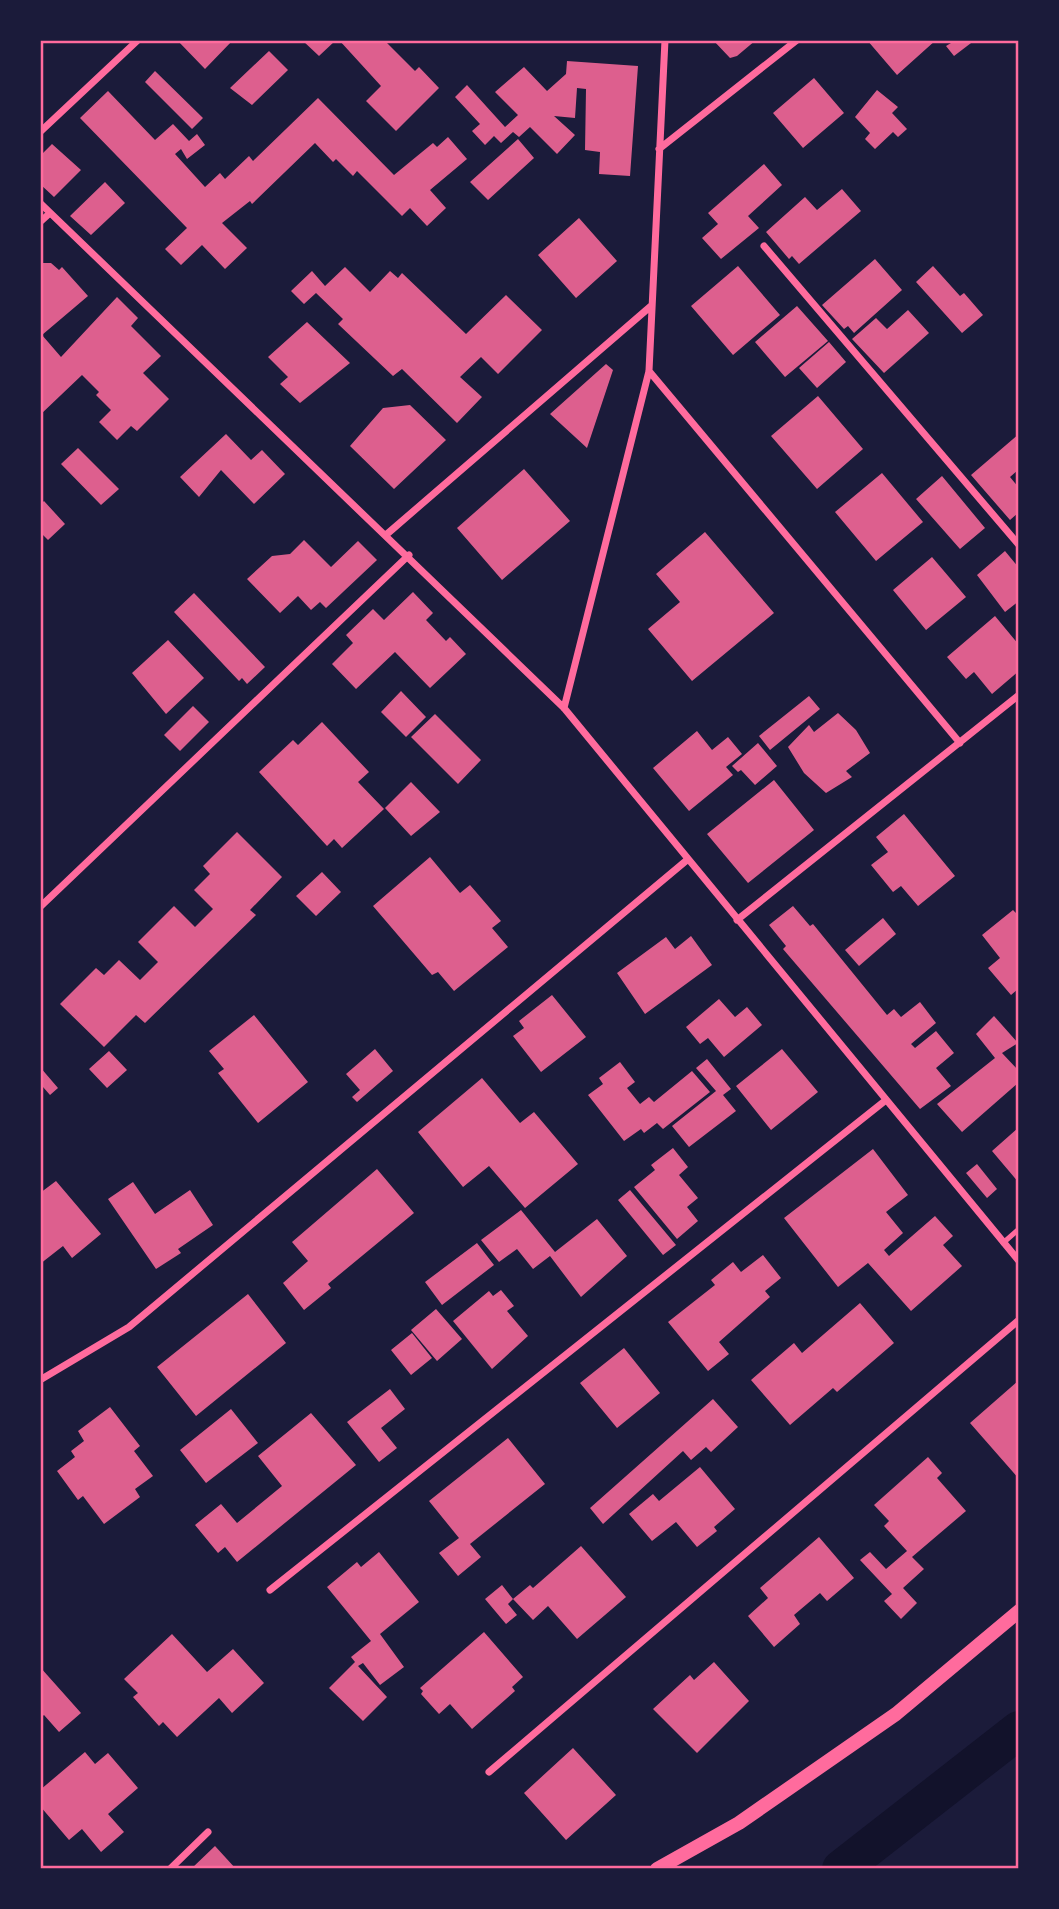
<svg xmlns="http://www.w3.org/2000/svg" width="1059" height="1909" viewBox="0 0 1059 1909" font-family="Georgia,serif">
  <rect width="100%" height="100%" fill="#1b1b3a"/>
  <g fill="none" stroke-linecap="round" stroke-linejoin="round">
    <path stroke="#12122b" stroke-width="38" d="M841 1869 1019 1730"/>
  </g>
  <path fill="#dd5f8e" d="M177 40H233L205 69Z
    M302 40H336L319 56Z
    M339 40H384L415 71 419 67 439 88 396 131 366 101 381 86Z
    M713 40H756L737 56 730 58Z
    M867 40H936L897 75Z
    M949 40H975L954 56 946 46 951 43Z
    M269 51 288 70 252 105 230 88Z
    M567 61 638 66 630 176 599 174 600 152 585 150 586 89 577 88 575 118 554 116 575 135 557 154 530 127 519 137 513 132 501 143 494 136 485 145 472 131 480 124 455 97 467 85 505 127 518 115 495 92 524 67 547 91 566 74Z
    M155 71 203 118 192 129 145 82Z
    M814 78 844 113 803 148 773 113Z
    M877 90 898 107 892 113 907 129 898 137 893 132 875 149 865 139 870 133 855 117Z
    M108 91 155 140 173 124 189 141 197 134 205 145 187 159 181 149 175 154 205 187 220 173 225 179 249 156 253 161 318 98 394 175 433 143 437 147 448 137 467 159 430 190 446 208 427 226 410 208 402 216 357 171 353 176 336 159 333 162 315 143 252 204 250 201 222 223 247 248 225 269 202 245 181 265 165 249 187 228 80 118Z
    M518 139 534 158 488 200 470 182Z
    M52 144 81 170 54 197 40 184V156Z
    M764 164 782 185 748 216 759 228 721 259 702 238 718 224 708 213Z
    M105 182 125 203 91 235 70 216Z
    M842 189 861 211 799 264 792 256 789 259 766 232 805 197 817 210Z
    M579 218 617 261 576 298 538 255Z
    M875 259 902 290 854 333 848 326 844 329 822 305Z
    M42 263H51L59 270 62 267 88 296 42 335 61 357 117 297 138 318 131 326 161 356 143 373 169 399 137 431 131 426 117 440 99 422 111 410 96 395 99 392 82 375 40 415Z
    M738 266 780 315 733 355 691 306Z
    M933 266 960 296 964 293 983 315 962 333 916 282Z
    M345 267 370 292 390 271 398 278 402 273 466 334 506 295 542 330 498 374 481 357 460 377 482 397 457 423 402 369 393 376 338 324 343 319 316 293 304 304 291 291 312 271 325 286Z
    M797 306 828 341 785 377 755 342Z
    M908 310 929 333 884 373 852 339 876 318 887 329Z
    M307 322 350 363 300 403 280 384 288 377 268 357Z
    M829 342 846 362 817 388 799 368Z
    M606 364 613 370 587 448 550 414Z
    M818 396 863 449 817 489 771 436Z
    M410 405 446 440 394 489 350 446 383 408Z
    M226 434 251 460 262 450 285 474 254 504 221 470 199 497 180 477Z
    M1019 434V469L1010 477 1019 488V512L1010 520 971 475Z
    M78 448 119 489 101 505 61 464Z
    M524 469 570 521 502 580 457 528Z
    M882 473 923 522 876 561 835 512Z
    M942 476 985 528 960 549 916 499Z
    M44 501 65 524 48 540 40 532V505Z
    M705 532 774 613 692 681 648 629 680 602 656 574Z
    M304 540 331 567 358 541 377 560 326 608 320 602 311 610 298 596 280 613 247 579 272 556 290 554Z
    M1005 551 1019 568V601L1005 612 977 575Z
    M932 557 966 597 926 630 893 590Z
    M413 592 433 613 426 620 446 641 450 637 466 654 430 688 395 652 356 689 332 664 353 643 346 635 373 609 384 620Z
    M194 593 265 667 247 684 242 678 239 681 174 612Z
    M995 616 1019 645V671L992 694 974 672 966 679 947 657Z
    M168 640 204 678 166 714 132 673Z
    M401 691 426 717 406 737 381 712Z
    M809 696 820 709 770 750 759 736Z
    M193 706 209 722 180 751 164 735Z
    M838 713 856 730 870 753 846 771 852 777 826 793 804 773 788 747 809 725 814 732Z
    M435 714 481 760 458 784 411 737Z
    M322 722 369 772 358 782 384 809 342 848 334 839 327 846 259 772 293 740 298 745Z
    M697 731 712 750 728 737 742 754 726 767 733 775 689 811 653 768Z
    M758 743 777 766 755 785 741 770 738 772 732 766Z
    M774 780 814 830 748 883 707 834Z
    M411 782 440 812 411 836 385 808Z
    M904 814 955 876 918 906 901 886 893 892 871 865 888 852 876 837Z
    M237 832 282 877 250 910 256 915 145 1023 136 1015 104 1047 60 1004 96 968 104 975 119 960 140 980 158 962 138 942 174 906 195 927 213 909 194 890 210 874 203 866Z
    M430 857 460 893 470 885 501 921 492 928 508 947 454 991 438 972 432 975 373 906Z
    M322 872 341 892 316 916 296 896Z
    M793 906 810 926 813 924 887 1015 894 1009 901 1017 920 1002 936 1023 911 1044 915 1048 936 1031 954 1053 936 1068 951 1086 920 1109 783 949 786 946 769 925Z
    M1013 910 1019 916V988L1011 995 988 968 1000 958 982 935Z
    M883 918 896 934 859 966 845 950Z
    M691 936 712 965 645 1014 617 973 666 937 675 949Z
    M552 995 586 1037 541 1072 513 1036 524 1028 519 1021Z
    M719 999 735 1017 747 1007 762 1025 724 1057 708 1038 700 1044 686 1027Z
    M254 1015 308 1082 258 1123 218 1073 224 1069 209 1051Z
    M994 1016 1018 1043 1002 1053 1019 1071V1082L962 1132 937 1104 995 1058 976 1034Z
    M375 1049 393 1071 357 1102 352 1097 360 1090 346 1074Z
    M782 1049 818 1092 771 1130 736 1086Z
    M109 1051 127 1070 107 1088 89 1069Z
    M707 1059 731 1089 723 1095 736 1111 689 1147 672 1126 716 1091 696 1068Z
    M620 1062 635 1082 627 1088 640 1104 649 1097 654 1102 692 1071 710 1092 663 1129 657 1123 644 1133 641 1129 624 1141 588 1095 603 1084 599 1078Z
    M40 1067 58 1088 50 1095 43 1087 40 1089Z
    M482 1078 520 1123 534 1112 578 1164 525 1208 489 1166 463 1187 418 1132Z
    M1019 1127V1183L992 1151Z
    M673 1148 688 1167 679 1175 698 1198 687 1207 698 1221 677 1239 634 1187 655 1170 651 1165Z
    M873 1149 908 1195 886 1212 903 1233 884 1250 889 1256 935 1216 953 1236 943 1245 962 1266 911 1311 868 1263 838 1287 784 1218Z
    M977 1164 997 1189 987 1198 966 1173Z
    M377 1169 414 1213 328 1284 331 1288 304 1310 283 1283 308 1261 292 1242Z
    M56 1181 101 1234 72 1258 63 1246 40 1264V1193Z
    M133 1182 155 1214 190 1190 213 1225 178 1249 181 1253 156 1269 108 1199Z
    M630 1190 676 1245 663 1255 618 1200Z
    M521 1210 555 1252 597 1219 627 1256 581 1297 550 1256 533 1269 517 1249 499 1262 481 1240Z
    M477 1243 494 1265 442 1305 425 1282Z
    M763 1255 781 1278 765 1291 770 1297 719 1342 729 1354 708 1371 668 1322 715 1285 711 1280 733 1262 741 1272Z
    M501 1290 514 1306 507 1311 528 1336 492 1369 453 1321 489 1291 493 1296Z
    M248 1294 286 1343 196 1416 157 1367Z
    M860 1303 894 1343 837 1392 833 1388 790 1425 751 1380 794 1343 802 1353Z
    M436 1309 462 1339 437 1361 411 1330Z
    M412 1333 432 1358 411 1375 391 1350Z
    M624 1348 660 1393 617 1428 580 1383Z
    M1019 1380V1479L970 1423Z
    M390 1389 405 1409 381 1428 397 1448 379 1462 347 1422Z
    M713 1399 738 1427 711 1452 706 1447 691 1460 683 1451 603 1524 590 1508Z
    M110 1407 140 1446 134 1451 153 1476 135 1489 140 1497 104 1524 83 1496 78 1500 57 1471 75 1457 71 1451 84 1441 78 1431Z
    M231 1409 258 1443 206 1483 180 1450Z
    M311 1413 356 1465 237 1562 225 1547 218 1553 195 1525 221 1504 237 1523 282 1486 258 1456Z
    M508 1438 545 1484 470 1544 481 1557 458 1576 439 1553 459 1538 429 1501Z
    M928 1457 942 1473 937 1478 966 1511 912 1557 924 1569 903 1588 917 1603 901 1619 884 1601 892 1594 860 1560 870 1552 886 1569 907 1551 884 1526 889 1521 874 1505Z
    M700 1467 735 1509 714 1527 717 1531 697 1547 676 1522 652 1541 629 1514 653 1494 659 1501Z
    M819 1537 854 1578 827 1601 820 1593 794 1615 800 1624 774 1647 748 1616 768 1598 760 1588Z
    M581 1546 626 1597 577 1639 548 1606 533 1620 513 1599 530 1585 533 1588Z
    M379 1552 419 1602 380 1634 404 1667 380 1685 363 1663 358 1666 387 1697 363 1721 329 1688 355 1662 351 1657 371 1641 327 1587 357 1562 361 1567Z
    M502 1585 513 1599 508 1604 517 1615 506 1624 485 1599Z
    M484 1632 523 1677 512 1687 515 1691 472 1729 450 1704 439 1714 421 1694 423 1691 420 1688Z
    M172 1634 207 1672 233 1649 264 1683 232 1713 219 1698 177 1737 163 1722 159 1726 133 1697 138 1693 124 1679Z
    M714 1662 749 1701 697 1753 653 1709 690 1675 694 1680Z
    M40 1667 81 1713 59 1732 44 1715 40 1718Z
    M573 1748 616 1795 566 1840 524 1793Z
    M85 1752 95 1764 108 1753 138 1788 108 1814 124 1832 101 1852 82 1829 69 1840 40 1806V1790Z
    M215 1846 236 1869H191Z"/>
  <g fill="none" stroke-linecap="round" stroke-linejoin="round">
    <path stroke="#ff6b9d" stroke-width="5" d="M1003 1243 1019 1229"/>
    <path stroke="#ff6b9d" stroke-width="7" d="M40 132 138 40
      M659 149 797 40
      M40 203 564 708 1019 1261
      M40 222 50 213
      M764 246 1019 545
      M649 371 960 743
      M387 534 651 306
      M564 708 649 371 665 40
      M40 907 409 555
      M737 920 1019 695
      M40 1380 129 1327 687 860
      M270 1590 886 1100
      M489 1772 1019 1320
      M170 1869 208 1832"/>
    <path stroke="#ff6b9d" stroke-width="14" d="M657 1869 739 1823 896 1714 1019 1611"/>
  </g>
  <rect width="1059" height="1909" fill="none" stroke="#1b1b3a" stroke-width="84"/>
  <rect x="42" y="42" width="975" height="1825" fill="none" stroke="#ff6b9d" stroke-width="2.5"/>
</svg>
